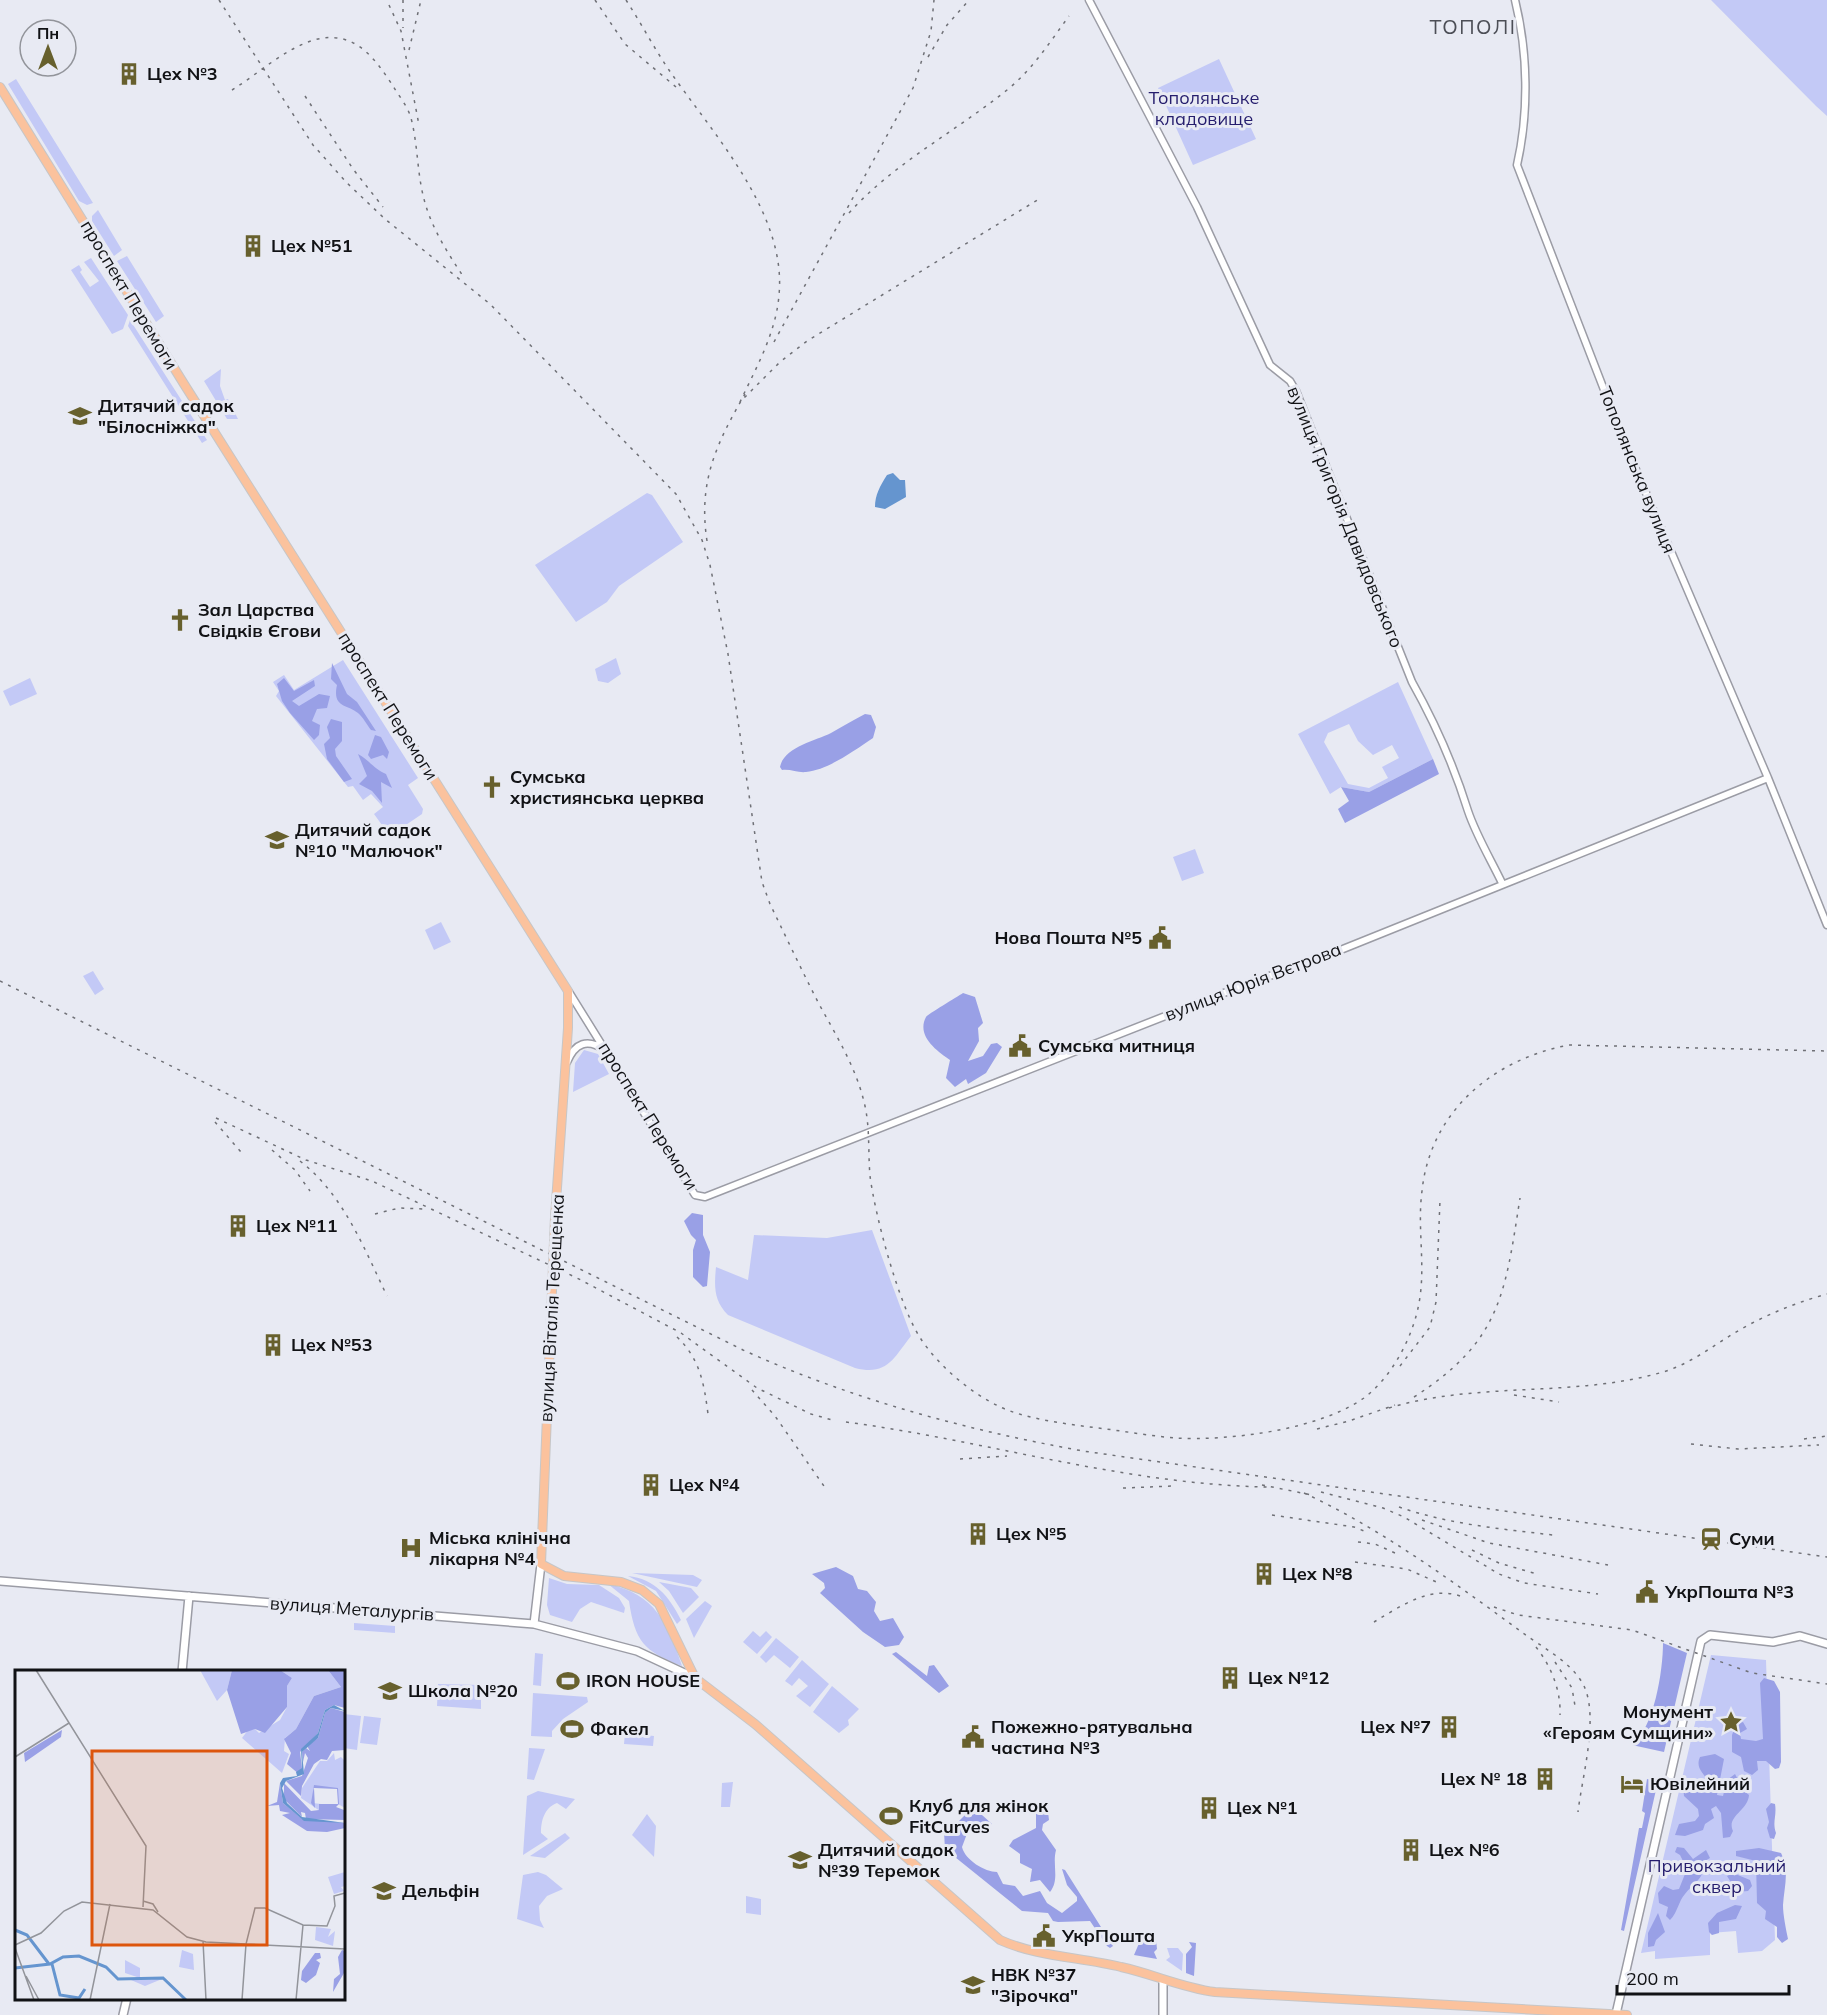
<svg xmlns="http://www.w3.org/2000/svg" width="1827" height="2015" viewBox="0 0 1827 2015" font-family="Mulish,sans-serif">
  <rect width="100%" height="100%" fill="#e8eaf3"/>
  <path fill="#c3c9f6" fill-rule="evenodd" d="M1711 0H1827V116L1816 106Z
    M1219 59 1256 139 1193 165 1158 88Z
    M16 79 93 203 87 205 79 201 8 84Z
    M98 210 122 250 114 256 92 221V216Z
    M127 256 164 316 156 322 117 261Z
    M91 258 128 315 123 329 112 334 71 270 79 265 82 270 80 272 90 287 99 281 84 262Z
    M130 320 207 440 202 443 128 326Z
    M221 369 220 386 225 400 228 399 238 419H227L204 381Z
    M647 493 652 495 683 542 619 586 607 602 576 622 535 565Z
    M616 658 621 674 608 683 598 681 595 669Z
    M343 660 418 778 408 785 423 809 422 814 394 833 387 832 374 814 383 807 371 794 363 800 353 786 348 787 276 696 279 691 273 682 284 675 294 690Z
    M30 678 37 694 10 706 3 691Z
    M1398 682 1433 759 1369 792 1341 787 1330 794 1298 734ZM1349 724 1358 741 1373 755 1392 745 1399 758 1382 767 1388 778 1369 788 1348 784 1324 742 1328 733Z
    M1195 849 1204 873 1182 881 1173 857Z
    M441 922 451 942 434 950 425 930Z
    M93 971 104 989 95 995 83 976Z
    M584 1050 598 1054 609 1074 573 1092 575 1063Z
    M872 1230 911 1336C893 1359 887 1376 855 1368L728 1315C714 1301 714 1287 716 1267L748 1280 754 1235 827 1238Z
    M632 1573 693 1575 702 1580 697 1587Z
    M628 1576C655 1579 669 1596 681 1620L677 1624 656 1591Z
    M549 1578 567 1584 599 1585 619 1598 625 1608 624 1613 591 1602 580 1609 572 1622 550 1615 547 1605Z
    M659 1582 691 1588 699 1597 683 1613 669 1591Z
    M608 1584C655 1594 668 1623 682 1666 643 1651 635 1641 629 1601Z
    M705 1601 712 1606 694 1638 686 1619Z
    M354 1623 395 1626V1633L354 1630Z
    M753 1631 760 1637 766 1631 772 1637 757 1654 743 1642Z
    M776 1638 799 1657 790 1668 774 1655 766 1663 760 1657Z
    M535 1653 543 1654 541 1686 533 1685Z
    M1711 1655 1766 1660 1775 1940 1762 1951 1738 1953 1736 1931 1710 1933V1955L1655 1959V1951L1641 1953Z
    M802 1660 829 1684 810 1707 796 1696 808 1686 799 1678 792 1686 785 1681Z
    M438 1684 481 1685V1709L437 1706Z
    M832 1686 859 1709 848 1720 849 1725 839 1733 813 1712Z
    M533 1693 587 1697 588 1702 563 1719 552 1731V1737L531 1736Z
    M344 1714 361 1716 357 1750 344 1748Z
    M364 1716 381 1718 377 1745 360 1743Z
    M625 1733 654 1736 653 1746 624 1744Z
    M529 1748 545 1749 534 1780 527 1779Z
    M733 1782 730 1807H721L722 1783Z
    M538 1791 575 1799 566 1809 557 1803C544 1808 541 1821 541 1833L548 1839 523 1855 527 1796Z
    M647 1814 656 1826 654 1857 632 1835Z
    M565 1833 570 1838 545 1858 530 1856Z
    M538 1872 546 1875 563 1889 547 1896 539 1906 540 1920 544 1928 517 1919 523 1875Z
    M746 1896 761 1899V1915L746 1913Z
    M1167 1948H1178L1183 1954 1182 1971 1166 1960 1170 1957Z"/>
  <path fill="#99a0e6" d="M332 663 347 694 357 702 376 731 371 730C367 725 363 717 358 713 347 704 332 708 337 685L331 679Z
    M284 678 294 691 314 680 315 686 292 701 299 706 319 694 330 696 327 708 317 709 312 721 320 725 319 735 314 740 290 713 282 701 277 684Z
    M865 714 871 715 876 727 873 738C855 750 828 770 806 772 798 773 791 769 782 770L780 767C784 747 815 741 831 733 842 727 853 720 865 714Z
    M331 719 342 722V741L335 749 336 756 352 779 344 782 327 759 324 744 330 738 327 727Z
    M375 735 381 737 389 752 387 759 383 755 371 759 368 755Z
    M358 754C369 760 374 769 386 774L392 788 381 782 382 803 372 791 359 784 367 776Z
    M1433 759 1439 774 1345 823 1338 809 1349 801 1341 787 1369 792Z
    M963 993 975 997 983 1023 978 1028 979 1041 968 1061 983 1056 991 1044 997 1043 1002 1047 986 1073 968 1084 966 1079 955 1087 946 1078 950 1060C937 1051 916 1036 926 1017 928 1014 957 997 963 993Z
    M692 1213 703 1215V1235L710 1252 707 1286 703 1287 693 1277V1250L696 1240 691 1235 684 1221Z
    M836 1567 853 1576 858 1589 867 1591 876 1602 874 1611 880 1621 893 1618 904 1637 899 1645 885 1647 863 1632 820 1593 825 1588 824 1583 812 1574Z
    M1663 1643 1687 1653 1664 1752 1632 1745C1654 1728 1663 1671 1663 1643Z
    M896 1652 927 1676 929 1666 934 1665 949 1686 939 1693 892 1654Z
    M1764 1678 1774 1681 1780 1692 1781 1762 1779 1768 1775 1769 1766 1761H1757L1758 1770 1752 1775 1744 1771 1741 1757 1732 1752V1735L1736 1724 1743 1722 1747 1729 1740 1733 1741 1739 1756 1741 1763 1739 1760 1683Z
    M1715 1754 1724 1759 1717 1795 1723 1796 1727 1780 1735 1774 1744 1791 1749 1795C1748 1811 1726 1816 1733 1831L1730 1837 1723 1838 1721 1813 1716 1806 1711 1809 1714 1818 1705 1824 1703 1830 1685 1836 1675 1835 1679 1824 1695 1821 1699 1816 1698 1809 1684 1796 1683 1786 1705 1785 1708 1781C1704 1773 1695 1768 1700 1757Z
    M1647 1779 1658 1781 1624 1931 1621 1930 1639 1828H1642L1645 1813 1642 1811Z
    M979 1801 984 1805 982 1815 992 1824 981 1830 968 1831 962 1847C965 1860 985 1872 997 1872L1003 1884 1015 1886 1023 1896 1040 1891 1047 1903 1062 1913 1077 1901V1897L1067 1885 1062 1869 1065 1870 1113 1946 1110 1948 1107 1946 1090 1921 1058 1922 1053 1921 1048 1913 1022 1911 945 1849 944 1832 958 1822Z
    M1771 1803 1775 1804C1777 1816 1772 1822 1776 1833L1774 1839 1770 1838 1767 1828 1769 1822 1766 1809Z
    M1036 1806 1048 1812 1049 1820 1043 1824 1042 1830 1056 1850C1052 1865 1060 1879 1050 1892L1040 1880 1030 1882 1032 1869 1020 1863V1854L1009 1846 1013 1840 1036 1828Z
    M1677 1847 1684 1848 1693 1859 1706 1850 1710 1858 1705 1861C1705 1878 1694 1883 1685 1894 1678 1902 1678 1912 1670 1920L1666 1916 1668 1907 1659 1903 1658 1893 1664 1886 1673 1890 1679 1889 1687 1869 1680 1855 1675 1852Z
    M1759 1848 1781 1853C1790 1870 1784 1888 1783 1905 1783 1915 1786 1929 1788 1939L1782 1943 1777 1937V1927L1765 1919 1766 1911 1757 1903 1756 1861 1736 1856V1851Z
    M1733 1873 1750 1880 1752 1886 1748 1891 1737 1892 1727 1876Z
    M1735 1905 1742 1906 1736 1919 1719 1922V1933L1712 1935 1709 1932 1708 1923 1717 1913Z
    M1658 1913 1665 1932 1656 1940 1654 1946 1648 1947V1933Z
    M1145 1936 1156 1940 1157 1949 1154 1952 1157 1959 1134 1955 1140 1941Z
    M1189 1942 1196 1943 1194 1976 1186 1973V1954L1192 1947Z"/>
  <path fill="#6595cf" d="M893 473 900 480H905L906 497 885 509 875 507C875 495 880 486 887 475Z"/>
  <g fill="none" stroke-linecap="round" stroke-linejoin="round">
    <g stroke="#9b9ca5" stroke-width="9">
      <path id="tertiary" d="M1089 0 1197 207 1270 365 1290 381 1296 391 1412 682C1435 723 1454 766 1468 811 1476 835 1491 860 1502 883
        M1515 0C1528 53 1529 112 1517 165L1625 444 1768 778 1827 925
        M569 992 695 1195 705 1197 1229 991 1343 949 1768 778
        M567 1062C575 1043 587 1038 605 1050"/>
    </g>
    <g stroke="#9b9ca5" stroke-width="10">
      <path id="secondary" d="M0 1581 534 1624 637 1651 695 1678
        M534 1624 541 1564
        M182 1672 189 1596
        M1163 1980V2015
        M1616 2014 1701 1641 1710 1635 1773 1642 1800 1636 1827 1644
        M123 2015 127 1998"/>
    </g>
    <g stroke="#c6c6c7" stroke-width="10">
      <path id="primary" d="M0 87 184 384 568 991V1028L555 1217
        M552 1291 541 1564 564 1576 621 1582 642 1590 659 1604 695 1678 755 1724 1000 1940C1038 1957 1081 1957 1121 1967 1153 1974 1183 1988 1215 1992L1627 2015"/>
    </g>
    <use href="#tertiary" stroke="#fff" stroke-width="6"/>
    <use href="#secondary" stroke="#fff" stroke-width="7"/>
    <use href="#primary" stroke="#fbc29d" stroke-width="8"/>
    <path stroke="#6f7076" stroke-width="1.5" stroke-dasharray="3 6" stroke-linecap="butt" d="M219 0 313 145 347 183 385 219 490 304 676 494 702 540 710 565 728 654 762 882 770 904C786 937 802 971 819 1004 837 1037 857 1069 865 1106 870 1129 868 1152 870 1176 875 1215 898 1302 919 1336 939 1368 980 1402 1016 1413 1045 1422 1076 1425 1106 1429 1129 1432 1152 1436 1175 1438 1230 1441 1318 1430 1364 1398 1392 1377 1413 1337 1419 1303 1426 1266 1417 1228 1422 1191 1430 1112 1493 1059 1569 1045L1827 1051
      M403 0V28
      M595 0 625 44 676 87
      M626 0C641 23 654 48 669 70 713 134 787 213 779 295 776 333 756 368 740 402L780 362 807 341 1039 199
      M389 5 401 31 419 125
      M409 50 421 0
      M928 57 947 25 969 0
      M232 90C258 74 284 49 314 40 354 29 374 57 393 86 399 96 408 107 411 118 418 145 417 173 424 199 431 227 447 252 463 276
      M305 96 353 169 383 207
      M849 213C894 163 955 132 1007 90 1032 70 1050 42 1069 16
      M774 342 913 88 931 31 934 0
      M707 541C698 482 716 444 745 394
      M0 981 743 1350C851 1399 966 1430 1083 1451L1827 1557
      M216 1118 306 1160 372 1181 577 1278 681 1333 757 1388 811 1414 832 1420
      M215 1122 241 1152
      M272 1150 295 1170 310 1191
      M300 1161C343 1194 364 1248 387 1296
      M375 1214 399 1208 423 1209
      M677 1337C700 1359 704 1383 708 1414
      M1400 1366 1430 1327 1436 1302 1440 1200
      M752 1390 775 1416 826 1489
      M1514 1395 1559 1402
      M1414 1397C1501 1341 1505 1294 1520 1198
      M1389 1408C1478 1381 1574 1398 1663 1372 1693 1363 1716 1343 1743 1328 1770 1313 1798 1302 1827 1294
      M846 1422C988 1441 1126 1485 1270 1487
      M1317 1429 1349 1421 1395 1405
      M1804 1439 1827 1436
      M1691 1444 1738 1449 1819 1445
      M960 1459 1007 1456
      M1262 1485 1312 1495
      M1123 1488 1173 1486
      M1321 1492 1383 1508 1404 1517 1499 1574 1524 1583 1598 1594
      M1304 1493C1380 1528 1455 1583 1523 1633 1543 1648 1572 1662 1584 1686 1599 1718 1582 1777 1578 1812
      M1399 1507C1448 1524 1501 1529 1553 1535
      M1272 1515 1354 1527 1364 1531
      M1422 1520 1489 1543 1608 1565
      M1358 1542 1375 1544 1395 1553
      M1472 1550 1499 1563 1537 1574
      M1355 1562 1407 1569 1441 1584
      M1494 1607 1518 1615 1632 1630 1752 1673 1827 1684
      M1374 1622C1401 1606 1433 1583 1465 1598
      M1536 1647C1551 1666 1561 1690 1560 1715
      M1555 1662 1572 1688 1575 1706"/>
    <g stroke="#c6c6c7" stroke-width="10" stroke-linecap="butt">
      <path id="primary-bridge" d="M552 1291 555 1217"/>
    </g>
    <use href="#primary-bridge" stroke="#fbc29d" stroke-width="8"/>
  </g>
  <defs>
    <g id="building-bare" transform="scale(1.8)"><path d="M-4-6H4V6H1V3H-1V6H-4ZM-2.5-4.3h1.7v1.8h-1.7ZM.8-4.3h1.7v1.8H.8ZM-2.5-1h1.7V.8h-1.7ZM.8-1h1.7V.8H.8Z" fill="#67602d" stroke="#e8eaf3" stroke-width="2.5" paint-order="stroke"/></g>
    <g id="school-bare" transform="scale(1.8)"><path d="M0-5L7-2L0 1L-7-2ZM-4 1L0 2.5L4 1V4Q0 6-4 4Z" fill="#67602d" stroke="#e8eaf3" stroke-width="2.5" paint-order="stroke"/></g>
    <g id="church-bare" transform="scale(1.8)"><path d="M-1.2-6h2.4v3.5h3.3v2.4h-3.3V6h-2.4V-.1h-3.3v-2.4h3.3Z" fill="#67602d" stroke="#e8eaf3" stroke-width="2.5" paint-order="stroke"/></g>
    <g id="civic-bare" transform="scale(1.8)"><path d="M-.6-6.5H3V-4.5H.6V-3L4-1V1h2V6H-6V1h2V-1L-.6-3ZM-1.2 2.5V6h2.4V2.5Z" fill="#67602d" stroke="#e8eaf3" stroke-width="2.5" paint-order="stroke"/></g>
    <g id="station-bare" transform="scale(1.8)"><path d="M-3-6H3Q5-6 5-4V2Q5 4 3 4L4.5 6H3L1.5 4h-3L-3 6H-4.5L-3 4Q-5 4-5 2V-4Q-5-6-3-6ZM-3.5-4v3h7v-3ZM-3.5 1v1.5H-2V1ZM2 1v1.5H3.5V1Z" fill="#67602d" stroke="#e8eaf3" stroke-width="2.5" paint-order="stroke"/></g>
    <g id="hospital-bare" transform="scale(1.8)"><path d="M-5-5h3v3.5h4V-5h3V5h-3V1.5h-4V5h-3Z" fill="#67602d" stroke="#e8eaf3" stroke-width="2.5" paint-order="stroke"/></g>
    <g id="stadium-bare" transform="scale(1.8)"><path d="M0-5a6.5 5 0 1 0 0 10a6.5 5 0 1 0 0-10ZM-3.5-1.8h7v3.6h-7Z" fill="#67602d" stroke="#e8eaf3" stroke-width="2.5" paint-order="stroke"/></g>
    <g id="sight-bare" transform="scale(1.8)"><path d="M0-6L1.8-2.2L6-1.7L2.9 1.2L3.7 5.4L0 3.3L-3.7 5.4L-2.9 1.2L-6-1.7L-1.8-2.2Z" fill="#67602d" stroke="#e8eaf3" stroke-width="2.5" paint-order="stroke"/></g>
    <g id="hotel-bare" transform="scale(1.8)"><path d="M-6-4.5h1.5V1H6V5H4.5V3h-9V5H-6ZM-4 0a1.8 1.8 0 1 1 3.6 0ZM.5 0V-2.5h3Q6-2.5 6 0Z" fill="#67602d" stroke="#e8eaf3" stroke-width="2.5" paint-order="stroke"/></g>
  </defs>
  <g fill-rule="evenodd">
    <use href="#building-bare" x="129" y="74"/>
    <use href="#building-bare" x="253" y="246"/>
    <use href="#school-bare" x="80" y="416"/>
    <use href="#church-bare" x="180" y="620"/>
    <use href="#church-bare" x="492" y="787"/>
    <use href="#school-bare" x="277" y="840"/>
    <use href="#civic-bare" x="1160" y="938"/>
    <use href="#civic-bare" x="1020" y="1046"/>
    <use href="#building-bare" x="238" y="1226"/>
    <use href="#building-bare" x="273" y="1345"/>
    <use href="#building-bare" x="651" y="1485"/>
    <use href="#building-bare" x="978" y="1534"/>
    <use href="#station-bare" x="1711" y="1539"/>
    <use href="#hospital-bare" x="411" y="1548"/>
    <use href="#building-bare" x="1264" y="1574"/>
    <use href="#civic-bare" x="1647" y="1592"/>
    <use href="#building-bare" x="1230" y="1678"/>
    <use href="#stadium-bare" x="568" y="1681"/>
    <use href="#school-bare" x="390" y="1691"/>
    <use href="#sight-bare" x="1731" y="1722"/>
    <use href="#building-bare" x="1449" y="1727"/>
    <use href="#stadium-bare" x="572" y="1729"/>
    <use href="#civic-bare" x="973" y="1737"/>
    <use href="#building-bare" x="1545" y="1779"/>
    <use href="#hotel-bare" x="1632" y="1784"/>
    <use href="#building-bare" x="1209" y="1808"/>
    <use href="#stadium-bare" x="891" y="1816"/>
    <use href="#building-bare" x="1411" y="1850"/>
    <use href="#school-bare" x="800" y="1860"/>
    <use href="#school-bare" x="384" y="1891"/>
    <use href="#civic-bare" x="1044" y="1936"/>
    <use href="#school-bare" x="973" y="1985"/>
  </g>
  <g text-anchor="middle" stroke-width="6" stroke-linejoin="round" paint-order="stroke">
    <g font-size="18" font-weight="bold" fill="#111215" stroke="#e8eaf3" text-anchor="start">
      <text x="147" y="80">Цех №3</text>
      <text x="271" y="252">Цех №51</text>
      <text x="98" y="412">Дитячий садок<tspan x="98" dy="21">"Білосніжка"</tspan></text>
      <text x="198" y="616">Зал Царства<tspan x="198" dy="21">Свідків Єгови</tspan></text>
      <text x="510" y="783">Сумська<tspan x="510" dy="21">християнська церква</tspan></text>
      <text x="295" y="836">Дитячий садок<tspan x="295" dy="21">№10 "Малючок"</tspan></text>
      <text x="1142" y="944" text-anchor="end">Нова Пошта №5</text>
      <text x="1038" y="1052">Сумська митниця</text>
      <text x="256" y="1232">Цех №11</text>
      <text x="291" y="1351">Цех №53</text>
      <text x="669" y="1491">Цех №4</text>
      <text x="996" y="1540">Цех №5</text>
      <text x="429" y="1544">Міська клінічна<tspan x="429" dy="21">лікарня №4</tspan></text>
      <text x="1729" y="1545">Суми</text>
      <text x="1282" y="1580">Цех №8</text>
      <text x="1665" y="1598">УкрПошта №3</text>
      <text x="1248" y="1684">Цех №12</text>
      <text x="586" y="1687">IRON HOUSE</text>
      <text x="408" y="1697">Школа №20</text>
      <text x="1713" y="1718" text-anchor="end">Монумент<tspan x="1713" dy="21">«Героям Сумщини»</tspan></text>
      <text x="991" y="1733">Пожежно-рятувальна<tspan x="991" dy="21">частина №3</tspan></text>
      <text x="1431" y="1733" text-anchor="end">Цех №7</text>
      <text x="590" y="1735">Факел</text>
      <text x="1527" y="1785" text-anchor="end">Цех № 18</text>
      <text x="1650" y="1790">Ювілейний</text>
      <text x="909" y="1812">Клуб для жінок<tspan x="909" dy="21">FitCurves</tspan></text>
      <text x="1227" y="1814">Цех №1</text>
      <text x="818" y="1856">Дитячий садок<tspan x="818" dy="21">№39 Теремок</tspan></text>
      <text x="1429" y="1856">Цех №6</text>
      <text x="402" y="1897">Дельфін</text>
      <text x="1062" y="1942">УкрПошта</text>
      <text x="991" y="1981">НВК №37<tspan x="991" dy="21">"Зірочка"</tspan></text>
    </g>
    <g font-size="18" fill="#251d6d" stroke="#e8eaf3">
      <text x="1204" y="104">Тополянське<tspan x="1204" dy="21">кладовище</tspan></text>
      <text x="1717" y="1872">Привокзальний<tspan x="1717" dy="21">сквер</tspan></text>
    </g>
    <g font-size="18" fill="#111215" stroke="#e8eaf3">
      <text transform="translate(129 295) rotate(59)" y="6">проспект Перемоги</text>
      <text transform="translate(1637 470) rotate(68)" y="6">Тополянська вулиця</text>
      <text transform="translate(1345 517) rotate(68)" y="6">вулиця Григорія Давидовського</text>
      <text transform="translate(388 706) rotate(58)" y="6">проспект Перемоги</text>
      <text transform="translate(1253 982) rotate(-21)" y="6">вулиця Юрія Вєтрова</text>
      <text transform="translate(648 1116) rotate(58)" y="6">проспект Перемоги</text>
      <text transform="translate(552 1308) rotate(-87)" y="6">вулиця Віталія Терещенка</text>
      <text transform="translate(352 1609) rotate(4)" y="6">вулиця Металургів</text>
    </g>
    <g font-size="20" letter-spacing="1.5" fill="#4c4e56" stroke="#e8eaf3">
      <text x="1473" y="34">ТОПОЛІ</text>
    </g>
  </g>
  <g transform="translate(15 1670)">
    <rect width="330" height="330" fill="#e8eaf3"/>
    <path d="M185 0H217L212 20 202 31ZM265 0H313L326 17 299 26 281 59 270 68 269 81 274 84 267 103 227 68 233 60 240 59 244 63 265 50 272 37V16L277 8ZM319 83 320 90 326 87 330 91V138L323 134V118H298V133L306 134 305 141 286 128 287 118 305 91H312ZM330 202V216L326 217 329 221 319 224 313 207ZM301 257 316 259 313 267 320 261 318 276 300 270ZM167 280 178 284 179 300 164 297ZM110 290 125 298V308L147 309 130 316 116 310 122 307 110 303Z" fill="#c3c9f6"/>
    <path d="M217 0H265L277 8 272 16V37L250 63 240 59 226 64 212 20ZM313 0H330V38L319 35 310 40 303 63 285 82 287 98 285 105 272 94 276 83 269 69 281 59 299 26 326 17ZM316 38 330 42V80L317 81 312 90 306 89 299 94 287 116 286 126 271 111 287 106 293 88 290 83 288 92 287 82 291 78 295 81 292 76 303 68 310 43ZM47 60 46 67 10 92 9 83ZM265 113 268 133 287 149 330 153V158L312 162 292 161 267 145 275 143 265 141 264 135 252 136 262 132ZM269 113 296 141 304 140V134H323L322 119 299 118 300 138 296 133 299 115 323 118 324 134 321 137 329 140 330 150 291 149 290 143 286 142 287 147 269 129ZM327 280 330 281 329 303 318 322 319 309 325 304 323 287ZM300 283H305L306 288 301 290 305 293 301 305 291 313 286 310 287 301Z" fill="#99a0e6"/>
    <path d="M319 35 330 41 316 38 310 43 303 68 287 82 289 104 271 111 267 118 272 133 287 147 330 153 289 151 268 133 265 113 268 108 282 106 281 102 287 98 286 79 303 63 310 40Z" fill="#6595cf"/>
    <path fill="none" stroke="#6595cf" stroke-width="3" d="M0 260 12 265 34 294M37 294 45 325 64 328 70 319M0 298 35 294 48 287 64 286 91 297 103 309 148 308 171 330"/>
    <path fill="none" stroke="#92949a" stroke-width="1.5" d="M21 0 131 176 128 237M0 87 54 53M128 231 138 234 143 242M188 271 191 330M0 275 26 263 49 241 67 232 138 240 172 267 191 272 330 279M0 278 19 330M11 306 24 330M75 330 95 234M227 330 231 274 240 238H250L288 255 312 256 320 236 319 226 330 223M281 330 288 255"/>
    <path fill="#dd550c" fill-opacity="0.15" stroke="#dd550c" stroke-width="3" d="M77 81H252V275H77Z"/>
    <rect width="330" height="330" fill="none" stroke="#111215" stroke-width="3"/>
  </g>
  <g transform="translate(48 48)"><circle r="28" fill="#e8eaf3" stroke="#92949a" stroke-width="1.5"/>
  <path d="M0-4.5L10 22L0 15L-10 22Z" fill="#67602d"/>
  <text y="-9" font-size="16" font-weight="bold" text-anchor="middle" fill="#111215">Пн</text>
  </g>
  <path d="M1617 1985v9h172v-9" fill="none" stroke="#111215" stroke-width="3"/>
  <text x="1626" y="1985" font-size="18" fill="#111215" stroke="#e8eaf3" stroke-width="4.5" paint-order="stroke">200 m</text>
</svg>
